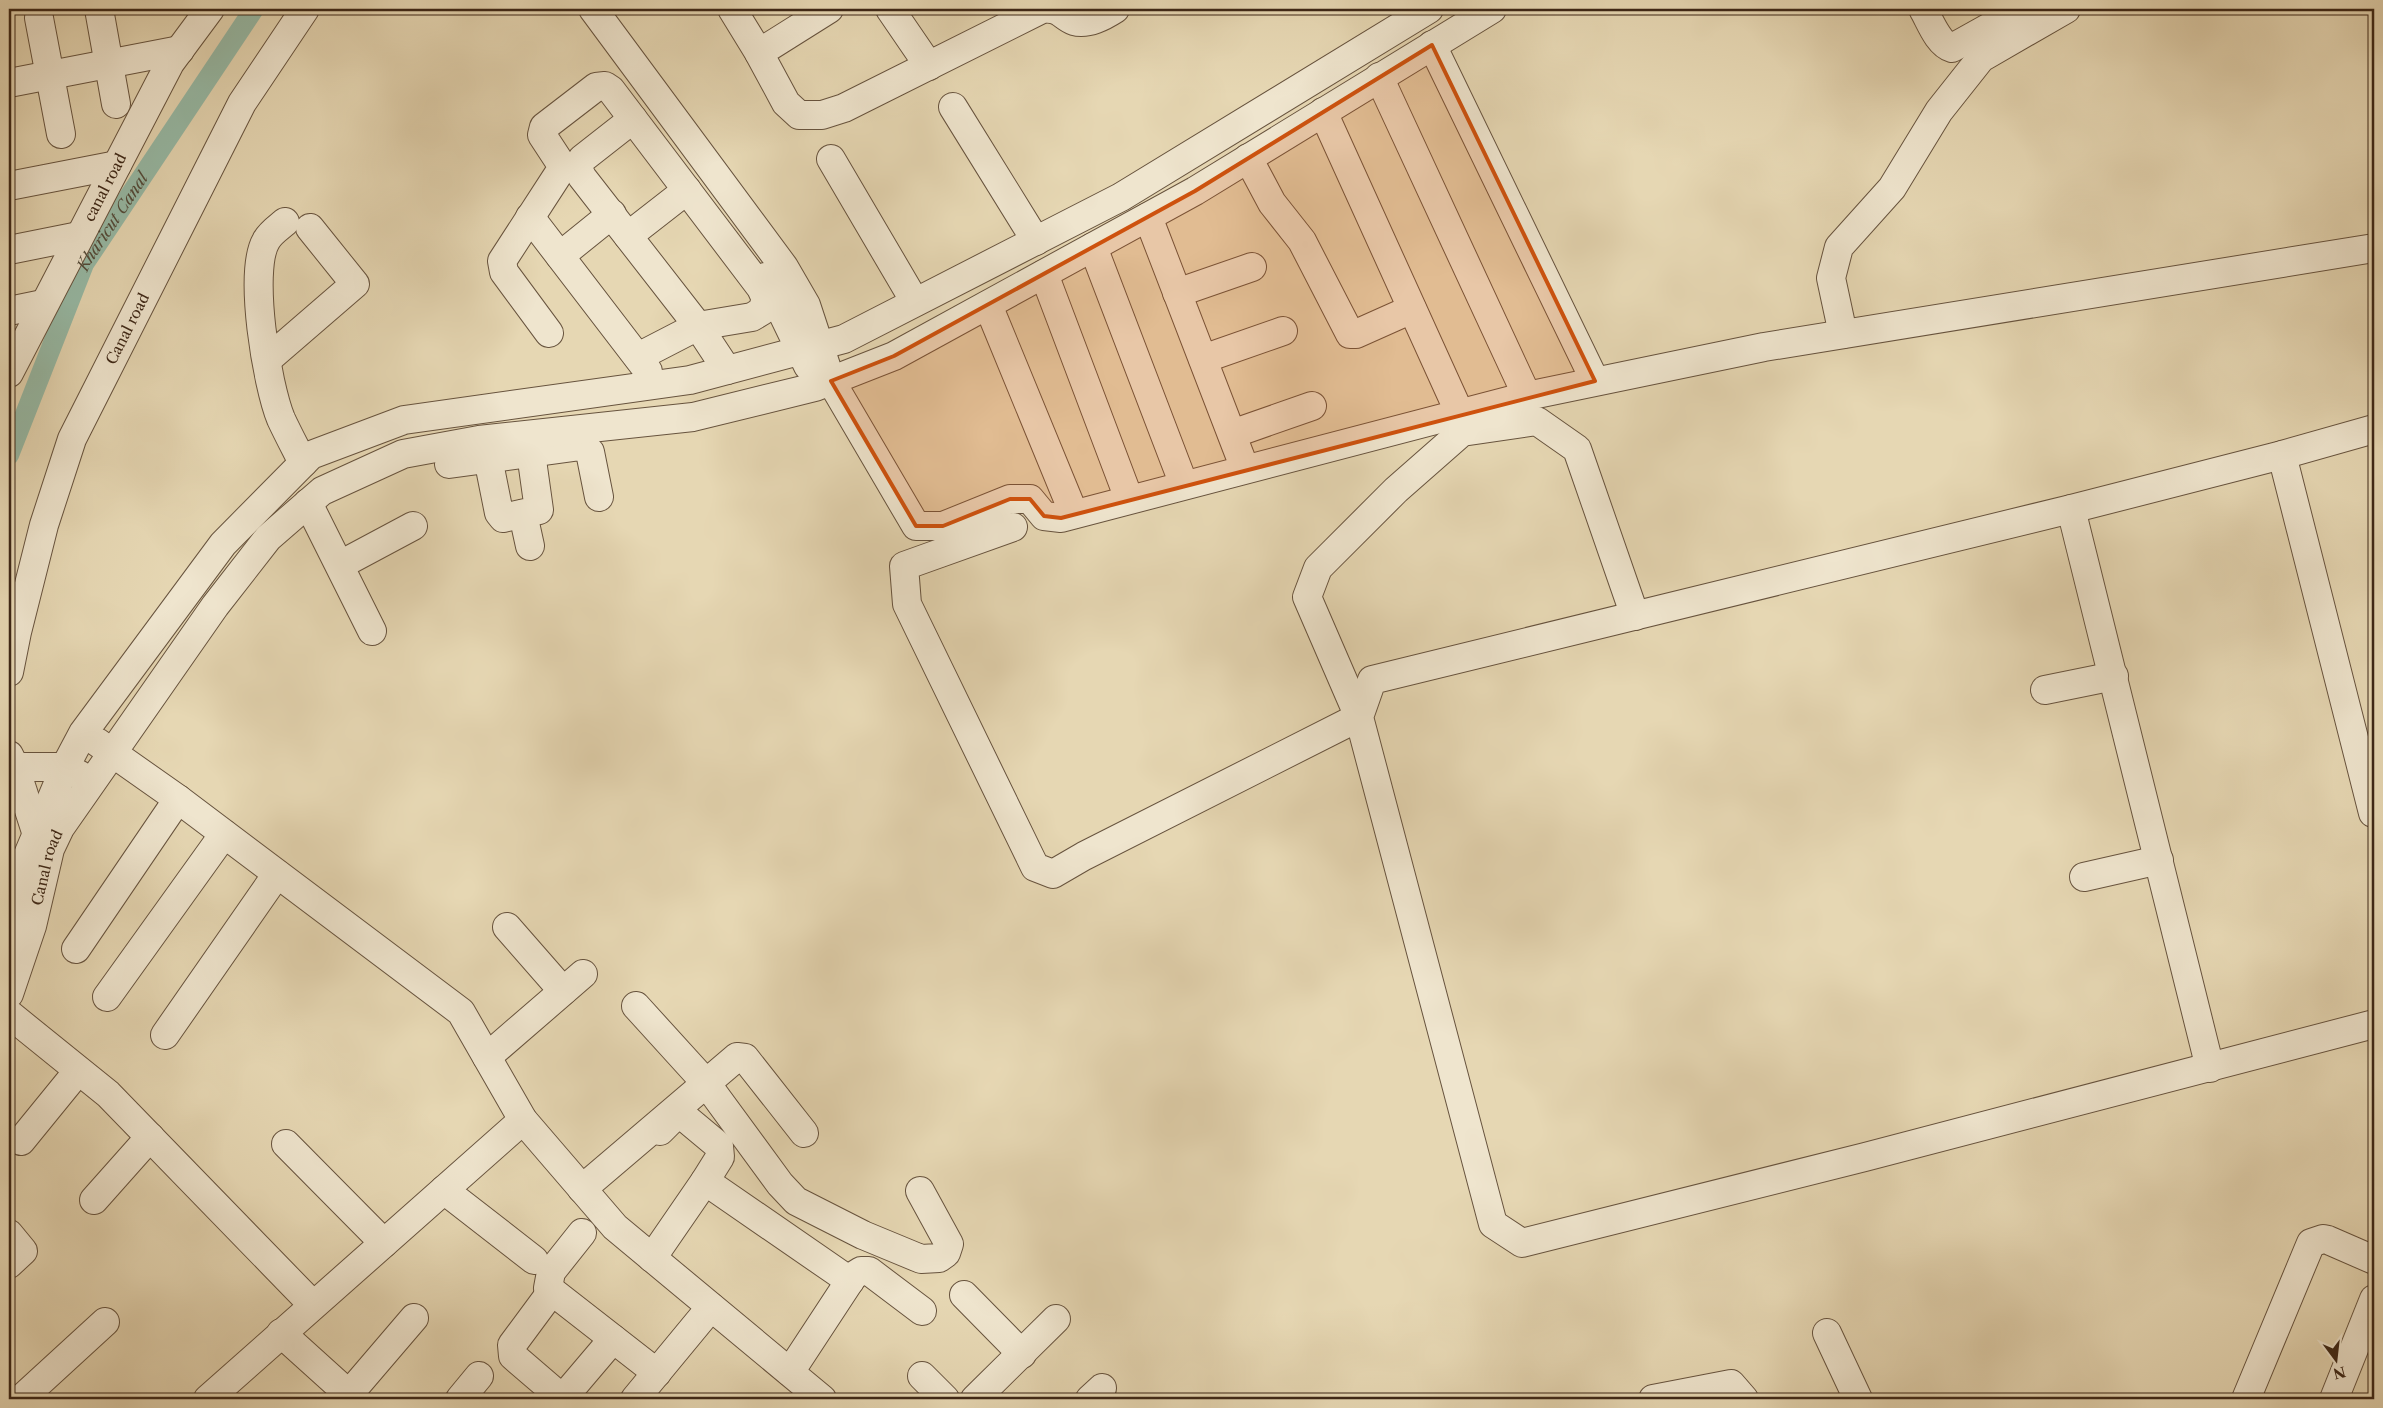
<svg xmlns="http://www.w3.org/2000/svg" width="2383" height="1408" viewBox="0 0 2383 1408" font-family="'Libre Caslon Text',serif">
  <rect width="100%" height="100%" fill="#e6d7b3"/>
  <filter id="stains"><feTurbulence type="fractalNoise" baseFrequency=".004" numOctaves="4"/><feColorMatrix values="0 0 0 0 .2 0 0 0 0 .09 0 0 0 0 .02 0 0 0 .5 -.17"/></filter>
  <radialGradient id="worn" r=".72"><stop offset=".6" stop-color="#630" stop-opacity="0"/><stop offset="1" stop-color="#630" stop-opacity=".3"/></radialGradient>
  <g fill="none" stroke-linecap="round" stroke-linejoin="round">
    <path stroke="#97baa6" stroke-width="20" id="s1" d="M9 455 84 264 254 9"/>
    <g stroke="#67533e" stroke-width="30">
      <g id="minor">
        <path d="M99 9 116 104"/>
        <path d="M593 9 784 267 806 305 831 381 916 526H943L1010 499H1030L1044 516 1061 518 1527 396 1764 347 2374 248"/>
        <path d="M732 9 759 53"/>
        <path d="M829 9 759 53 786 103 799 115H822L844 108 1042 9"/>
        <path d="M890 9 929 66"/>
        <path d="M1050 9C1060 9 1065 18 1074 21 1088 25 1104 16 1115 9"/>
        <path d="M1923 9C1930 21 1938 44 1952 48L2022 9"/>
        <path d="M39 18 61 134"/>
        <path d="M1432 45 1595 381"/>
        <path d="M1379 77 1527 396"/>
        <path d="M9 83 180 50"/>
        <path d="M953 107 1036 241"/>
        <path d="M1323 112 1460 414"/>
        <path d="M633 119 582 159 578 168 582 177 698 326 727 370"/>
        <path d="M1248 158 1272 203 1302 241 1350 334H1356L1412 309"/>
        <path d="M831 159 915 302"/>
        <path d="M9 186 117 165"/>
        <path d="M530 217 648 371"/>
        <path d="M1148 217 1245 469"/>
        <path d="M285 222C278 228 270 233 266 241 248 272 267 385 281 419 288 434 296 449 303 463"/>
        <path d="M628 236 687 190"/>
        <path d="M1093 247 1184 485"/>
        <path d="M9 250 79 236"/>
        <path d="M560 256 612 214"/>
        <path d="M1044 274 1129 499"/>
        <path d="M765 277 808 366"/>
        <path d="M1177 293 1252 267"/>
        <path d="M988 305 1074 514"/>
        <path d="M9 311 43 304"/>
        <path d="M549 333 504 272 502 261 561 170V164L542 135 544 127 596 87 605 86 611 90 761 288 766 299 762 311 752 317 698 326 638 357"/>
        <path d="M1843 334 1831 278 1839 247 1892 188 1939 111 1981 58 2066 9"/>
        <path d="M1203 359 1283 331"/>
        <path d="M267 360 355 284 310 228"/>
        <path id="s2" d="M9 373 170 63 210 9"/>
        <path d="M2374 429 2282 455 2071 509 1372 680 1359 717 1493 1224 1522 1243 1865 1157 2374 1024"/>
        <path d="M1232 434 1312 406"/>
        <path d="M2282 455 2373 813"/>
        <path d="M488 458 499 513 503 518 539 510 531 453"/>
        <path d="M449 464 581 446 590 452 599 497"/>
        <path d="M308 503 372 631"/>
        <path d="M2071 509 2210 1068"/>
        <path d="M523 514 530 546"/>
        <path d="M1013 527 904 566 907 604 1035 867 1053 874 1084 856 1359 717 1307 597 1318 568 1396 490 1462 432 1537 421 1577 449 1635 616"/>
        <path d="M340 565 413 526"/>
        <path id="s3" d="M9 672 17 632 44 525 72 439 242 103 305 9"/>
        <path d="M2045 690 2114 676"/>
        <path d="M97 742 178 799 461 1012 523 1120 615 1227 822 1399"/>
        <path d="M9 755 15 767 37 835"/>
        <path d="M9 767H65L80 775"/>
        <path d="M2084 877 2159 860"/>
        <path d="M9 921 25 862 65 767 83 733 223 544 311 455 404 420 690 380 844 339 1121 197 1429 9"/>
        <path d="M507 927 563 991"/>
        <path d="M76 949 178 799"/>
        <path id="s4" d="M9 994 32 926 50 849 60 828 215 606 268 538 322 491 403 454 479 440 693 417 815 387 894 356 1195 191 1492 9"/>
        <path d="M107 997 224 834"/>
        <path d="M636 1006 706 1083 780 1184 796 1201 863 1235 921 1259 939 1258 946 1253 949 1244 920 1191"/>
        <path d="M9 1014 108 1094 313 1305"/>
        <path d="M165 1035 277 874"/>
        <path d="M487 1057 583 974"/>
        <path d="M660 1131 673 1118 683 1116 719 1146 720 1157 705 1181"/>
        <path d="M21 1141 78 1071"/>
        <path d="M286 1144 384 1243"/>
        <path d="M582 1189 737 1057 745 1058 804 1133"/>
        <path d="M444 1190 534 1260"/>
        <path d="M94 1200 150 1137"/>
        <path d="M582 1233 551 1272 548 1288 657 1373"/>
        <path d="M9 1234 23 1251 9 1264"/>
        <path d="M652 1258 705 1181 850 1281"/>
        <path d="M552 1291 512 1345 513 1356 556 1393 561 1395 568 1392 613 1339"/>
        <path d="M964 1295 1022 1354"/>
        <path d="M281 1333 354 1399"/>
        <path d="M1827 1333 1858 1399"/>
        <path d="M790 1372 853 1276 861 1271H869L922 1311"/>
        <path d="M922 1376 945 1399"/>
        <path d="M349 1394 414 1318"/>
        <path d="M21 1399 105 1322"/>
        <path d="M208 1399 523 1120"/>
        <path d="M460 1399 479 1376"/>
        <path d="M635 1399 711 1307"/>
        <path d="M975 1399 1056 1319"/>
        <path d="M1090 1399 1102 1388"/>
        <path d="M1653 1399 1731 1384 1744 1399"/>
        <path d="M2246 1399 2311 1243 2323 1239 2328 1240 2374 1260"/>
        <path d="M2334 1399 2374 1299"/>
      </g>
    </g>
    <use href="#minor" stroke="#efe5ce" stroke-width="28"/>
  </g>
  <path fill="#ce520e" fill-opacity="0.2" stroke="#ce520e" stroke-width="4" stroke-linejoin="round" d="M1432 45 1595 381 1061 518 1044 516 1030 499H1010L943 526H916L831 381 894 356 1195 191Z"/>
  <g text-anchor="middle" stroke-width="4" stroke-linejoin="round" paint-order="stroke">
    <g font-size="15" fill="#3d2717" stroke="#efe5ce">
      <text dy="5" stroke="none"><textPath href="#s2" startOffset="209">canal road</textPath></text>
      <text dy="5" stroke="none"><textPath href="#s3" startOffset="365">Canal road</textPath></text>
      <text dy="5" stroke="none"><textPath href="#s4" startOffset="132">Canal road</textPath></text>
    </g>
    <g font-size="16" font-style="italic" fill="#544c3b" stroke="#efe5ce">
      <text dy="6" stroke="none"><textPath href="#s1" startOffset="256">Kharicut Canal</textPath></text>
    </g>
  </g>
  <rect width="2383" height="1408" fill="none" stroke="#e6d7b3" stroke-width="30"/>
  <rect x="10" y="10" width="2363" height="1388" fill="none" stroke="#3d2717" stroke-width="2.5"/>
  <rect x="15" y="15" width="2353" height="1378" fill="none" stroke="#3d2717"/>
  <g transform="translate(2336 1360) rotate(165)" stroke="#efe5ce" stroke-width="4" paint-order="stroke">
  <path d="M0-4L9 19L0 12L-9 19Z" fill="#3d2717"/>
  <text y="-8" font-size="14" font-weight="bold" text-anchor="middle" fill="#3d2717">N</text>
  </g>
  <rect width="100%" height="100%" filter="url(#stains)"/>
  <rect width="100%" height="100%" fill="url(#worn)"/>
</svg>
